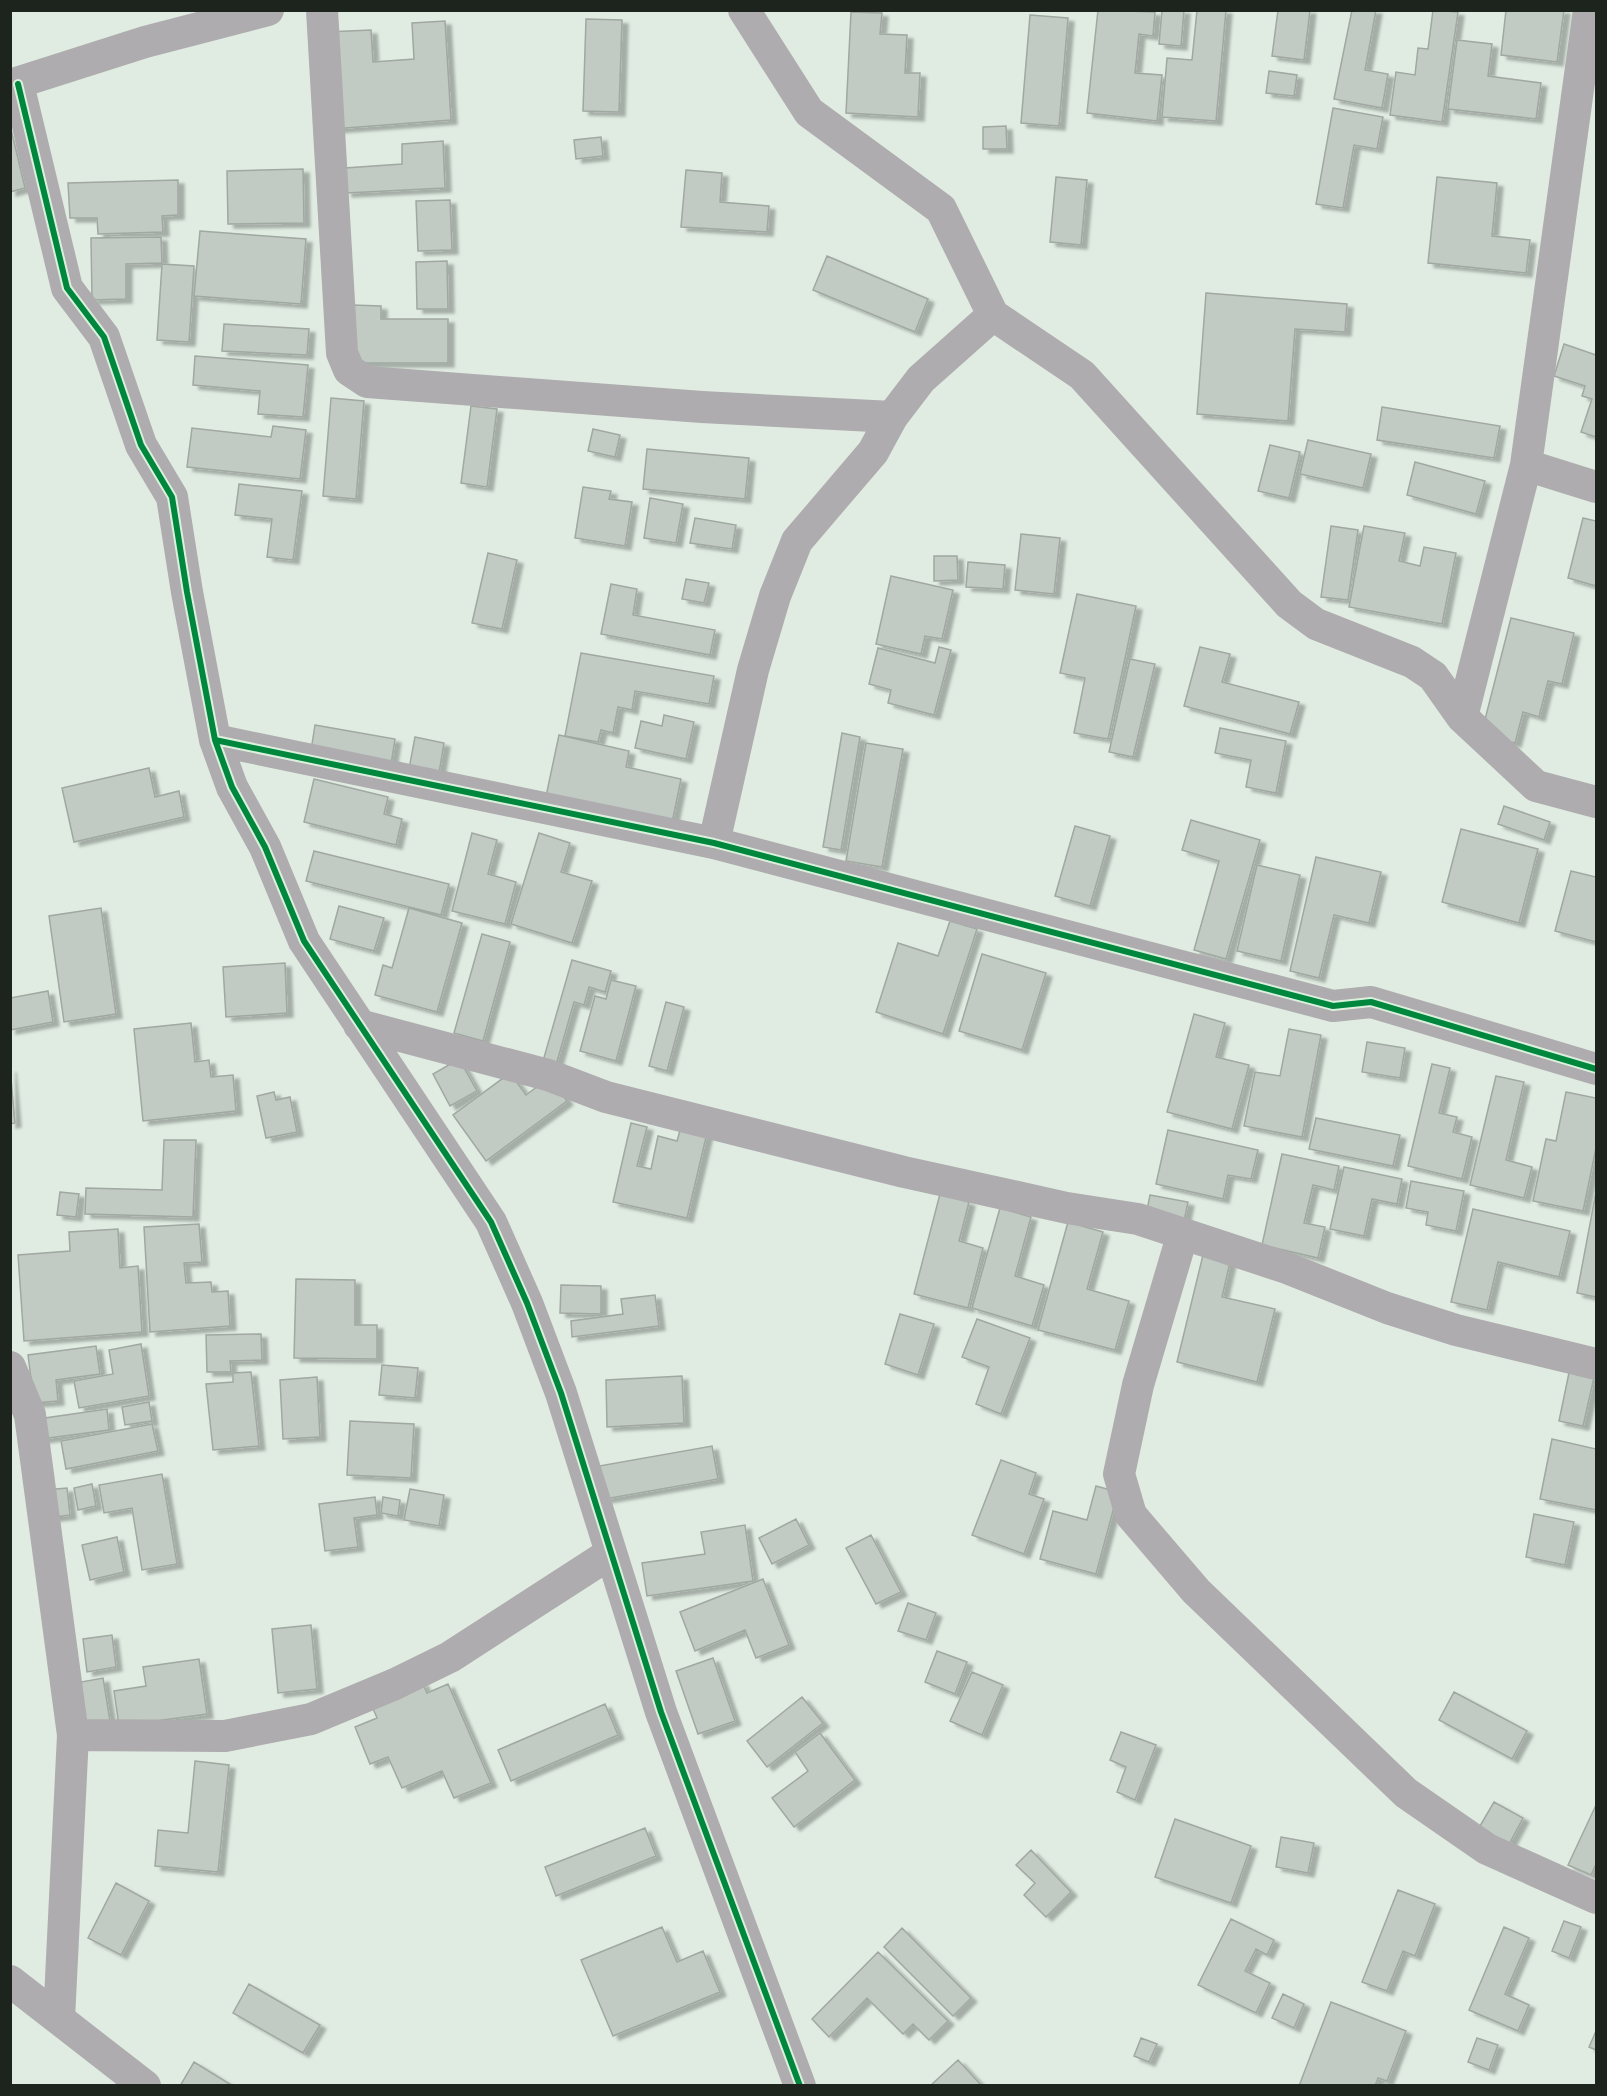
<svg xmlns="http://www.w3.org/2000/svg" width="1607" height="2096" viewBox="0 0 1607 2096" font-family="Lato,sans-serif">
  <defs>
    <filter id="shadow"><feDropShadow dx="6" dy="4" stdDeviation="1.5" flood-color="#0004"/></filter>
  </defs>
  <rect width="100%" height="100%" fill="#e0ece2"/>
  <path fill="#c1cac3" stroke="#a0a8a1" stroke-width="1.5" filter="url(#shadow)" d="M1098 10 1155 12 1153 36 1139 34 1135 73 1162 75 1157 121 1087 113Z
    M1162 10H1184L1181 46 1159 44Z
    M1197 10H1226L1216 121 1162 117 1167 58 1192 60Z
    M1278 10H1310L1304 60 1272 56Z
    M1352 10H1376L1365 70 1388 74 1382 108 1334 99Z
    M1433 10 1458 12 1442 122 1390 115 1396 72 1415 75 1418 48 1428 49Z
    M1506 10H1564L1557 62 1501 55Z
    M851 12 882 13 880 34 907 35 905 73H920L918 117 846 113Z
    M1030 15 1068 18 1059 126 1021 123Z
    M586 19 622 20 619 112 583 111Z
    M445 21 451 120 332 129 326 32 371 30 373 62 414 59 412 23Z
    M1457 40 1492 44 1488 76 1541 83 1536 119 1448 109Z
    M1269 71 1297 75 1294 96 1266 93Z
    M1333 108 1383 117 1377 149 1354 145 1343 208 1316 204Z
    M10 125 25 188 10 192Z
    M1006 126 1007 149H983V127Z
    M601 137 603 156 576 159 574 140Z
    M443 141 445 188 346 193 345 168 402 164V144Z
    M303 169 304 223 228 224 227 171Z
    M686 170 722 173 720 202 769 206 767 232 681 227Z
    M1056 177 1087 180 1081 245 1050 242Z
    M1437 177 1497 183 1492 236 1530 240 1526 273 1428 263Z
    M178 180V215L162 216 163 232 98 234 97 218H70L68 183Z
    M450 200 452 250 418 251 416 201Z
    M200 231 306 239 301 304 194 296Z
    M161 237 162 263 126 264V299L92 300 91 238Z
    M827 256 928 299 915 332 813 290Z
    M447 261 448 309H417L416 262Z
    M162 264 194 266 189 342 157 340Z
    M1206 293 1347 304 1345 332 1295 329 1288 421 1197 414Z
    M352 305 381 306V319H448V363H352Z
    M224 324 309 329 307 355 222 351Z
    M1564 344 1596 355V437L1581 432 1592 399 1582 396 1585 386 1554 376Z
    M195 356 308 365 303 417 258 414 260 391 193 385Z
    M331 398 364 401 356 499 323 496Z
    M471 406 497 409 487 487 461 483Z
    M1382 407 1500 426 1494 458 1377 440Z
    M273 426 306 430 300 479 187 467 192 428 271 437Z
    M593 429 620 435 615 457 588 451Z
    M1308 440 1371 454 1363 488 1300 474Z
    M1270 445 1300 452 1289 498 1258 491Z
    M647 449 749 458 745 499 643 489Z
    M1415 462 1485 481 1476 514 1407 495Z
    M239 484 302 491 293 560 267 557 272 519 235 515Z
    M583 487 611 491 609 499 632 502 625 546 575 538Z
    M650 498 683 504 676 543 644 538Z
    M695 518 736 525 732 549 690 543Z
    M1583 518 1596 521V586L1568 578Z
    M1331 526 1358 530 1348 600 1321 597Z
    M1364 526 1405 533 1399 561 1420 566 1424 547 1456 553 1442 624 1349 607Z
    M1021 534 1060 538 1054 594 1015 590Z
    M488 553 517 560 502 629 472 623Z
    M934 556H957L958 580 934 581Z
    M968 562 1005 565 1003 589 966 587Z
    M891 576 953 590 942 639 925 636 921 654 876 644Z
    M686 579 709 583 704 603 682 599Z
    M611 584 637 589 633 615 715 630 710 655 601 634Z
    M1077 594 1136 606 1108 739 1074 733 1085 678 1060 673Z
    M1511 618 1574 633 1562 684 1548 681 1539 717 1523 712 1515 743 1481 735Z
    M939 647 951 650 934 715 888 703 891 690 869 684 878 648 935 663Z
    M1200 647 1230 654 1222 682 1299 702 1290 734 1184 706Z
    M581 653 714 676 709 704 635 691 632 710 618 707 613 733 601 730 598 742 565 736Z
    M1130 659 1155 664 1133 757 1109 752Z
    M664 715 694 722 686 759 635 748 641 721 662 726Z
    M315 725 395 739 390 771 310 757Z
    M1220 728 1286 741 1276 793 1246 787 1251 760 1215 753Z
    M842 733 860 737 841 850 823 847Z
    M559 735 629 751 626 767 681 779 671 828 545 801Z
    M415 737 444 743 438 779 408 774Z
    M866 743 903 749 882 867 846 861Z
    M149 768 155 797 179 791 184 817 74 842 62 788Z
    M314 779 388 797 384 814 402 819 396 845 304 822Z
    M1504 806 1550 822 1544 840 1498 824Z
    M1191 820 1260 840 1226 959 1194 950 1219 861 1182 850Z
    M1075 826 1110 836 1090 906 1055 896Z
    M1461 829 1538 849 1519 923 1442 902Z
    M472 833 497 840 488 874 516 882 505 924 452 911Z
    M539 833 570 843 561 872 592 881 572 943 511 924Z
    M314 851 449 884 441 915 306 881Z
    M1316 857 1381 872 1369 923 1334 915 1319 978 1290 971Z
    M1257 865 1300 875 1281 961 1237 951Z
    M1571 871 1596 877V942L1555 931Z
    M339 906 384 918 374 951 330 939Z
    M101 908 116 1014 64 1022 49 916Z
    M409 908 462 923 437 1012 375 995 383 965 392 968Z
    M950 921 977 929 943 1034 876 1012 898 943 938 956Z
    M482 934 510 942 483 1041 454 1033Z
    M982 954 1046 973 1022 1050 959 1031Z
    M572 960 611 971 605 992 589 987 584 1005 574 1002 556 1065 543 1061Z
    M285 963 287 1013 226 1017 223 967Z
    M611 980 636 986 616 1061 580 1051 595 996 606 999Z
    M48 991 53 1022 10 1030V998Z
    M666 1002 684 1007 667 1071 649 1066Z
    M1194 1014 1225 1023 1216 1057 1249 1065 1232 1129 1167 1112Z
    M191 1023 195 1062 209 1060 211 1077 233 1075 236 1111 143 1121 134 1029Z
    M1289 1029 1321 1035 1302 1137 1244 1126 1255 1072 1280 1076Z
    M1367 1042 1405 1048 1400 1078 1362 1072Z
    M459 1059 477 1091 450 1106 433 1074Z
    M1432 1064 1450 1068 1439 1113 1457 1117 1453 1132 1472 1137 1462 1179 1408 1166Z
    M10 1068 15 1123 10 1124Z
    M510 1073 526 1095 550 1077 567 1101 486 1161 453 1115Z
    M1496 1076 1524 1082 1506 1160 1532 1167 1524 1198 1470 1185Z
    M274 1092 276 1100 290 1097 297 1132 266 1138 257 1096Z
    M1566 1092 1596 1098V1148L1583 1211 1533 1201 1546 1139 1556 1141Z
    M1316 1118 1400 1135 1393 1166 1309 1149Z
    M631 1123 647 1127 637 1166 651 1169 658 1136 677 1141 681 1127 707 1133 687 1218 613 1202Z
    M1168 1130 1258 1150 1251 1179 1228 1175 1223 1199 1156 1184Z
    M164 1140H196L193 1217 85 1214 86 1188 162 1190Z
    M1282 1154 1339 1166 1334 1190 1313 1185 1304 1223 1325 1227 1318 1258 1262 1245Z
    M1344 1167 1402 1179 1397 1204 1372 1199 1364 1236 1330 1229Z
    M1411 1181 1464 1191 1456 1231 1426 1225 1428 1212 1406 1208Z
    M60 1192 79 1194 76 1217 57 1215Z
    M1596 1192V1297L1577 1293Z
    M940 1194 969 1202 959 1241 983 1248 968 1308 914 1294Z
    M1150 1195 1188 1202 1183 1226 1145 1220Z
    M1000 1208 1031 1217 1015 1276 1044 1285 1032 1326 972 1308Z
    M1473 1209 1570 1231 1559 1277 1498 1262 1487 1310 1451 1302Z
    M1068 1222 1103 1232 1087 1289 1129 1301 1115 1350 1038 1330Z
    M199 1224 202 1262 184 1263 186 1283 211 1282 212 1292 228 1291 230 1326 150 1332 144 1227Z
    M118 1229 120 1268 138 1266 142 1332 24 1341 18 1255 70 1251 69 1232Z
    M1203 1255 1230 1262 1222 1297 1275 1309 1257 1382 1177 1362Z
    M296 1279 355 1280V1325H377V1359L294 1358Z
    M561 1285 601 1286V1314L560 1313Z
    M655 1295 659 1326 572 1337 571 1321 623 1314 621 1299Z
    M900 1314 934 1324 918 1375 885 1364Z
    M977 1319 1030 1338 1001 1414 976 1404 989 1367 962 1357Z
    M261 1334 262 1360 230 1361 231 1372H207L206 1335Z
    M141 1344 149 1396 79 1408 74 1381 113 1374 109 1350Z
    M96 1346 100 1374 56 1380 58 1401 34 1403 28 1355Z
    M382 1365 418 1368 415 1398 379 1395Z
    M1570 1368 1595 1373 1583 1426 1559 1421Z
    M251 1372 259 1446 213 1450 206 1384 233 1382V1373Z
    M682 1376 684 1423 607 1427 606 1380Z
    M317 1377 320 1437 283 1439 280 1380Z
    M149 1402 152 1421 125 1425 122 1407Z
    M107 1409 109 1430 41 1439 38 1419Z
    M350 1421 414 1424 411 1478 347 1475Z
    M152 1424 158 1451 66 1469 61 1441Z
    M1552 1439 1596 1449V1510L1540 1499Z
    M712 1446 718 1479 605 1499 599 1466Z
    M1001 1460 1036 1473 1029 1494 1044 1499 1024 1554 972 1535Z
    M162 1474 177 1564 142 1570 132 1508 104 1513 99 1485Z
    M92 1484 96 1506 78 1510 74 1488Z
    M1096 1486 1118 1492 1096 1574 1040 1559 1053 1511 1087 1520Z
    M67 1488 70 1515 47 1518 44 1490Z
    M410 1489 444 1495 439 1526 404 1520Z
    M375 1497 377 1515 354 1518 358 1547 325 1551 319 1504Z
    M383 1497 400 1500 398 1516 381 1513Z
    M1534 1514 1574 1522 1565 1565 1526 1557Z
    M796 1519 809 1545 772 1564 759 1538Z
    M745 1525 753 1581 647 1596 642 1563 705 1554 701 1532Z
    M871 1535 901 1592 876 1604 846 1548Z
    M117 1537 124 1572 90 1580 82 1545Z
    M763 1579 789 1645 756 1658 745 1630 695 1651 680 1612Z
    M908 1603 936 1613 926 1640 898 1631Z
    M311 1625 317 1689 278 1693 272 1629Z
    M112 1635 116 1667 87 1672 83 1639Z
    M937 1651 967 1662 955 1694 925 1682Z
    M713 1658 735 1721 698 1734 676 1671Z
    M199 1659 207 1714 119 1726 114 1691 146 1686 143 1667Z
    M972 1672 1003 1685 982 1735 950 1721Z
    M103 1678 110 1721 78 1726 70 1684Z
    M422 1682 427 1693 448 1684 491 1783 454 1798 442 1771 402 1788 388 1757 370 1764 355 1727 377 1718 371 1704Z
    M1454 1692 1527 1731 1512 1759 1439 1720Z
    M802 1697 823 1723 767 1767 747 1741Z
    M605 1704 618 1735 511 1781 498 1750Z
    M1121 1732 1156 1745 1135 1800 1117 1792 1126 1767 1110 1760Z
    M820 1733 855 1780 794 1827 772 1798 808 1771 795 1752Z
    M195 1761 229 1765 218 1872 155 1866 158 1830 188 1833Z
    M1494 1802 1523 1818 1507 1848 1477 1831Z
    M1596 1805V1864L1591 1875 1568 1865Z
    M1175 1819 1251 1846 1231 1903 1155 1877Z
    M645 1828 656 1856 556 1896 545 1867Z
    M1281 1837 1314 1843 1308 1873 1276 1867Z
    M1031 1850 1071 1892 1046 1917 1024 1895 1035 1883 1016 1865Z
    M116 1883 149 1901 121 1955 88 1938Z
    M1398 1890 1435 1904 1415 1956 1403 1951 1387 1991 1362 1982Z
    M1231 1919 1274 1940 1267 1955 1256 1949 1245 1971 1270 1983 1256 2013 1198 1985Z
    M1564 1921 1581 1927 1569 1958 1552 1951Z
    M662 1927 677 1962 703 1951 720 1992 613 2036 581 1960Z
    M1504 1927 1529 1938 1505 1994 1529 2005 1518 2031 1469 2010Z
    M902 1928 971 1998 953 2016 884 1947Z
    M878 1952 948 2021 929 2040 913 2024 903 2034 867 1998 829 2037 812 2019Z
    M249 1984 320 2025 303 2053 233 2013Z
    M1283 1994 1304 2004 1294 2028 1272 2018Z
    M1331 2002 1406 2031 1387 2081 1378 2078 1375 2086H1299Z
    M1596 2031V2050L1589 2047Z
    M1141 2038 1157 2044 1149 2062 1134 2056Z
    M1477 2038 1498 2045 1489 2070 1468 2062Z
    M958 2060 982 2086H930Z
    M194 2062 233 2086H180Z"/>
  <g fill="none" stroke-linecap="round" stroke-linejoin="round">
    <path stroke="#aeacae" stroke-width="32" d="M322 10 342 353 349 370 367 382 702 407 892 417
      M744 10 809 112 941 209 993 315 1082 375 1289 604 1316 624 1412 662 1433 676 1462 717 1536 786 1596 802
      M18 84 67 288 104 337 141 445 172 497 187 592 215 740 232 787 265 847 304 941 491 1222 527 1303 561 1393 661 1712 800 2086
      M10 85 145 42 268 10
      M1526 465 1596 487
      M1462 717 1526 465 1589 10
      M215 740 714 843 1333 1006 1371 1002 1596 1069
      M714 843 753 670 775 596 797 541 873 452 892 417 921 379 993 315
      M359 1025 548 1075 606 1097 904 1172 1067 1208 1138 1219 1284 1267 1387 1308 1456 1330 1596 1364
      M1183 1233 1138 1385 1119 1474 1131 1515 1196 1591 1406 1793 1487 1849 1596 1898
      M10 1367 30 1415 73 1735 59 2019
      M73 1735 225 1736 311 1719 395 1684 450 1657 611 1553
      M10 1981 145 2086"/>
    <g stroke="#dcf0de" stroke-width="10">
      <path id="cycleway" d="M18 84 67 288 104 337 141 445 172 497 187 592 215 740 232 787 265 847 304 941 491 1222 527 1303 561 1393 661 1712 800 2086
        M215 740 714 843 1333 1006 1371 1002 1596 1069"/>
    </g>
    <use href="#cycleway" stroke="#00873e" stroke-width="6"/>
  </g>
  <rect width="1607" height="2096" fill="none" stroke="#1d241d" stroke-width="24"/>
</svg>
